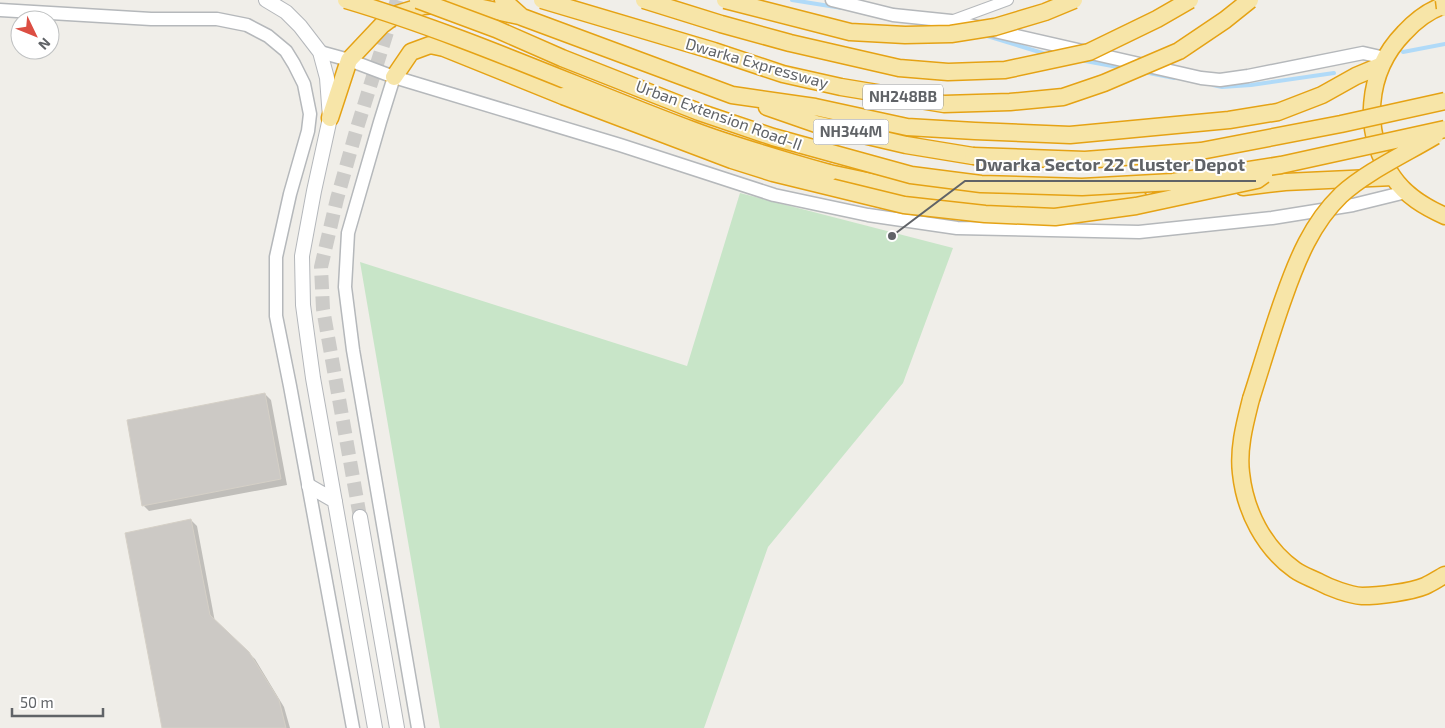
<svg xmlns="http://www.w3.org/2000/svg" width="1445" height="728" viewBox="0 0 1445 728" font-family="'Exo 2',sans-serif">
  <rect width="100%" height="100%" fill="#f0eee9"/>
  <path fill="#c8e5c8" d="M740 193 953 248 903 383 768 547 704 728H440L360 262 687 366Z"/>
  <path fill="#0003" d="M265 394 271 400 287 485 149 511 143 505Z
    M191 520 197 526 215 622 255 659 284 707 290 728H163Z"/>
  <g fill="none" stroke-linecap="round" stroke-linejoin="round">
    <path stroke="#b0daf8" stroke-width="4" d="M792 0 842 8
      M984 35 1046 54
      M1403 52 1445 44
      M1080 60 1123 68
      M1144 72 1174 78
      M1213 85 1222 87 1251 85 1334 73"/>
  </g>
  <path fill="#ccc9c5" stroke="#d5d0c7" d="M265 393 281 479 142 506 127 420Z
    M191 519 210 615 249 652 279 700 286 728H162L125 533Z"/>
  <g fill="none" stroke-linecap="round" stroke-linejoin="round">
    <path stroke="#cccbc8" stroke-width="14" stroke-dasharray="14 7" stroke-linecap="butt" d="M360 517 323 309 321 267 337 199 357 128 397 0"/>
    <g stroke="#b5b8bb" stroke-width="12">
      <path id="minor" d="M951 21 1008 0"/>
    </g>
    <g stroke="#b5b8bb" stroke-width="15">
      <path id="tertiary" d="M832 0 893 15 951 21 1201 78 1220 80 1248 76 1363 53 1385 58
        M0 10 151 19H217L247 25 268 36 286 51 294 64 304 84 310 114 308 131 290 194 276 257V316L290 386 353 728
        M320 52 349 60 394 77 620 145 774 195 868 215 957 228 1139 232 1272 218 1353 205 1406 192
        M394 77 380 122 348 233 345 287 353 350 418 728"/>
    </g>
    <g stroke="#b4b7bb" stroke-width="16">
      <path id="secondary" d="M266 0 286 12 300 26 320 52 327 78 330 118 314 191 302 256 303 305 313 378 375 728
        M309 486 335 501
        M360 517 397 728"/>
    </g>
    <g stroke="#e5a214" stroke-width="19">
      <path id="trunk" d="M503 0 522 17 732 95 815 107 907 127 975 131 1070 135 1229 120 1278 112 1322 95 1356 76 1380 66
        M1445 5C1429 10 1415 21 1404 33 1366 72 1361 133 1393 177 1406 196 1425 207 1445 216
        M394 77 411 52 430 45 444 48 563 96
        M767 107 816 124 906 145 973 156
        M330 118 349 60 382 25 397 14 423 6 459 3 519 16
        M829 173 928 194 994 201 1054 202 1139 199
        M1243 187 1285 182 1393 177
        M1251 399C1245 423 1238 448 1241 473 1245 511 1264 548 1295 570 1302 575 1311 578 1319 582 1330 588 1349 595 1362 596 1378 596 1411 592 1425 586 1432 583 1439 578 1445 575"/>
    </g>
    <use href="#minor" stroke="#fff" stroke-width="10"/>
    <use href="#tertiary" stroke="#fff" stroke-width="12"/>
    <use href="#secondary" stroke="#fff" stroke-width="14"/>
    <use href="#trunk" stroke="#f7e5a8" stroke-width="16"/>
    <g stroke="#e5a214" stroke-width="19" stroke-linecap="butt">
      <path id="trunk-bridge" d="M346 0C464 35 577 87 692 130 737 147 783 160 829 173
        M418 0 496 29 562 58 699 112 773 137 911 175 981 184 1082 187 1173 182 1281 165 1445 129
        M542 0 714 51 783 74 841 87 944 104 1010 102 1063 97 1104 83 1179 51 1225 20 1250 0
        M644 0 721 24 790 43 899 68 948 72 1005 70 1089 52 1157 19 1190 0
        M725 0 850 32 905 35 951 34 995 27 1045 12 1074 0
        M1444 0 1445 8
        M563 96 732 160 773 173 904 205 985 214 1055 217 1136 206 1257 180 1264 175
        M973 156 1085 160 1201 151 1341 124 1445 101
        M1251 399C1262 365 1272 330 1284 297 1297 260 1312 223 1341 195 1366 172 1405 154 1435 136"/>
    </g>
    <use href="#trunk-bridge" stroke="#f7e5a8" stroke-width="16"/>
  </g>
  <g text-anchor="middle" stroke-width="4" stroke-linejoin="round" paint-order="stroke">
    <g fill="#fff" stroke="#909295" stroke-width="1">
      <rect x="863" y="84.5" width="80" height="25" rx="4"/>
      <rect x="813.5" y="119.5" width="75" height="25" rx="4"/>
    </g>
    <g font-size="15" font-weight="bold" fill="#606367">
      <text x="903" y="102">NH248BB</text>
      <text x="851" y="137">NH344M</text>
    </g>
    <g font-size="16" fill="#606367" stroke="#fff">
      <text transform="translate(757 63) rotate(16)" y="6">Dwarka Expressway</text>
      <text transform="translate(719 115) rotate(20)" y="6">Urban Extension Road-II</text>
    </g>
  </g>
  <path fill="none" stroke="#606367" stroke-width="2" d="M892 236L965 181H1256"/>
  <circle fill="#606367" stroke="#fff" stroke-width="2" cx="892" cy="236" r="5"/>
  <g font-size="18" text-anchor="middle" font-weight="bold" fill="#606367" stroke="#fff" stroke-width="4" stroke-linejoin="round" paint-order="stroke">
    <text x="1110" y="171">Dwarka Sector 22 Cluster Depot</text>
  </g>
  <g transform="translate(35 35) rotate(133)"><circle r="24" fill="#ffffff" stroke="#bfc1c2"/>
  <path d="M0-4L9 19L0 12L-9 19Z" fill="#dc4e43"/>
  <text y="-8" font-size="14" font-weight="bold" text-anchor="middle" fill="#606367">N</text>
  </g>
  <path d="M12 708v8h91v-8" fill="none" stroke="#606367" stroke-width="2.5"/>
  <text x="20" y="708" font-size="15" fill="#606367" stroke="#ffffff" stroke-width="4" paint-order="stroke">50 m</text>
</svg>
